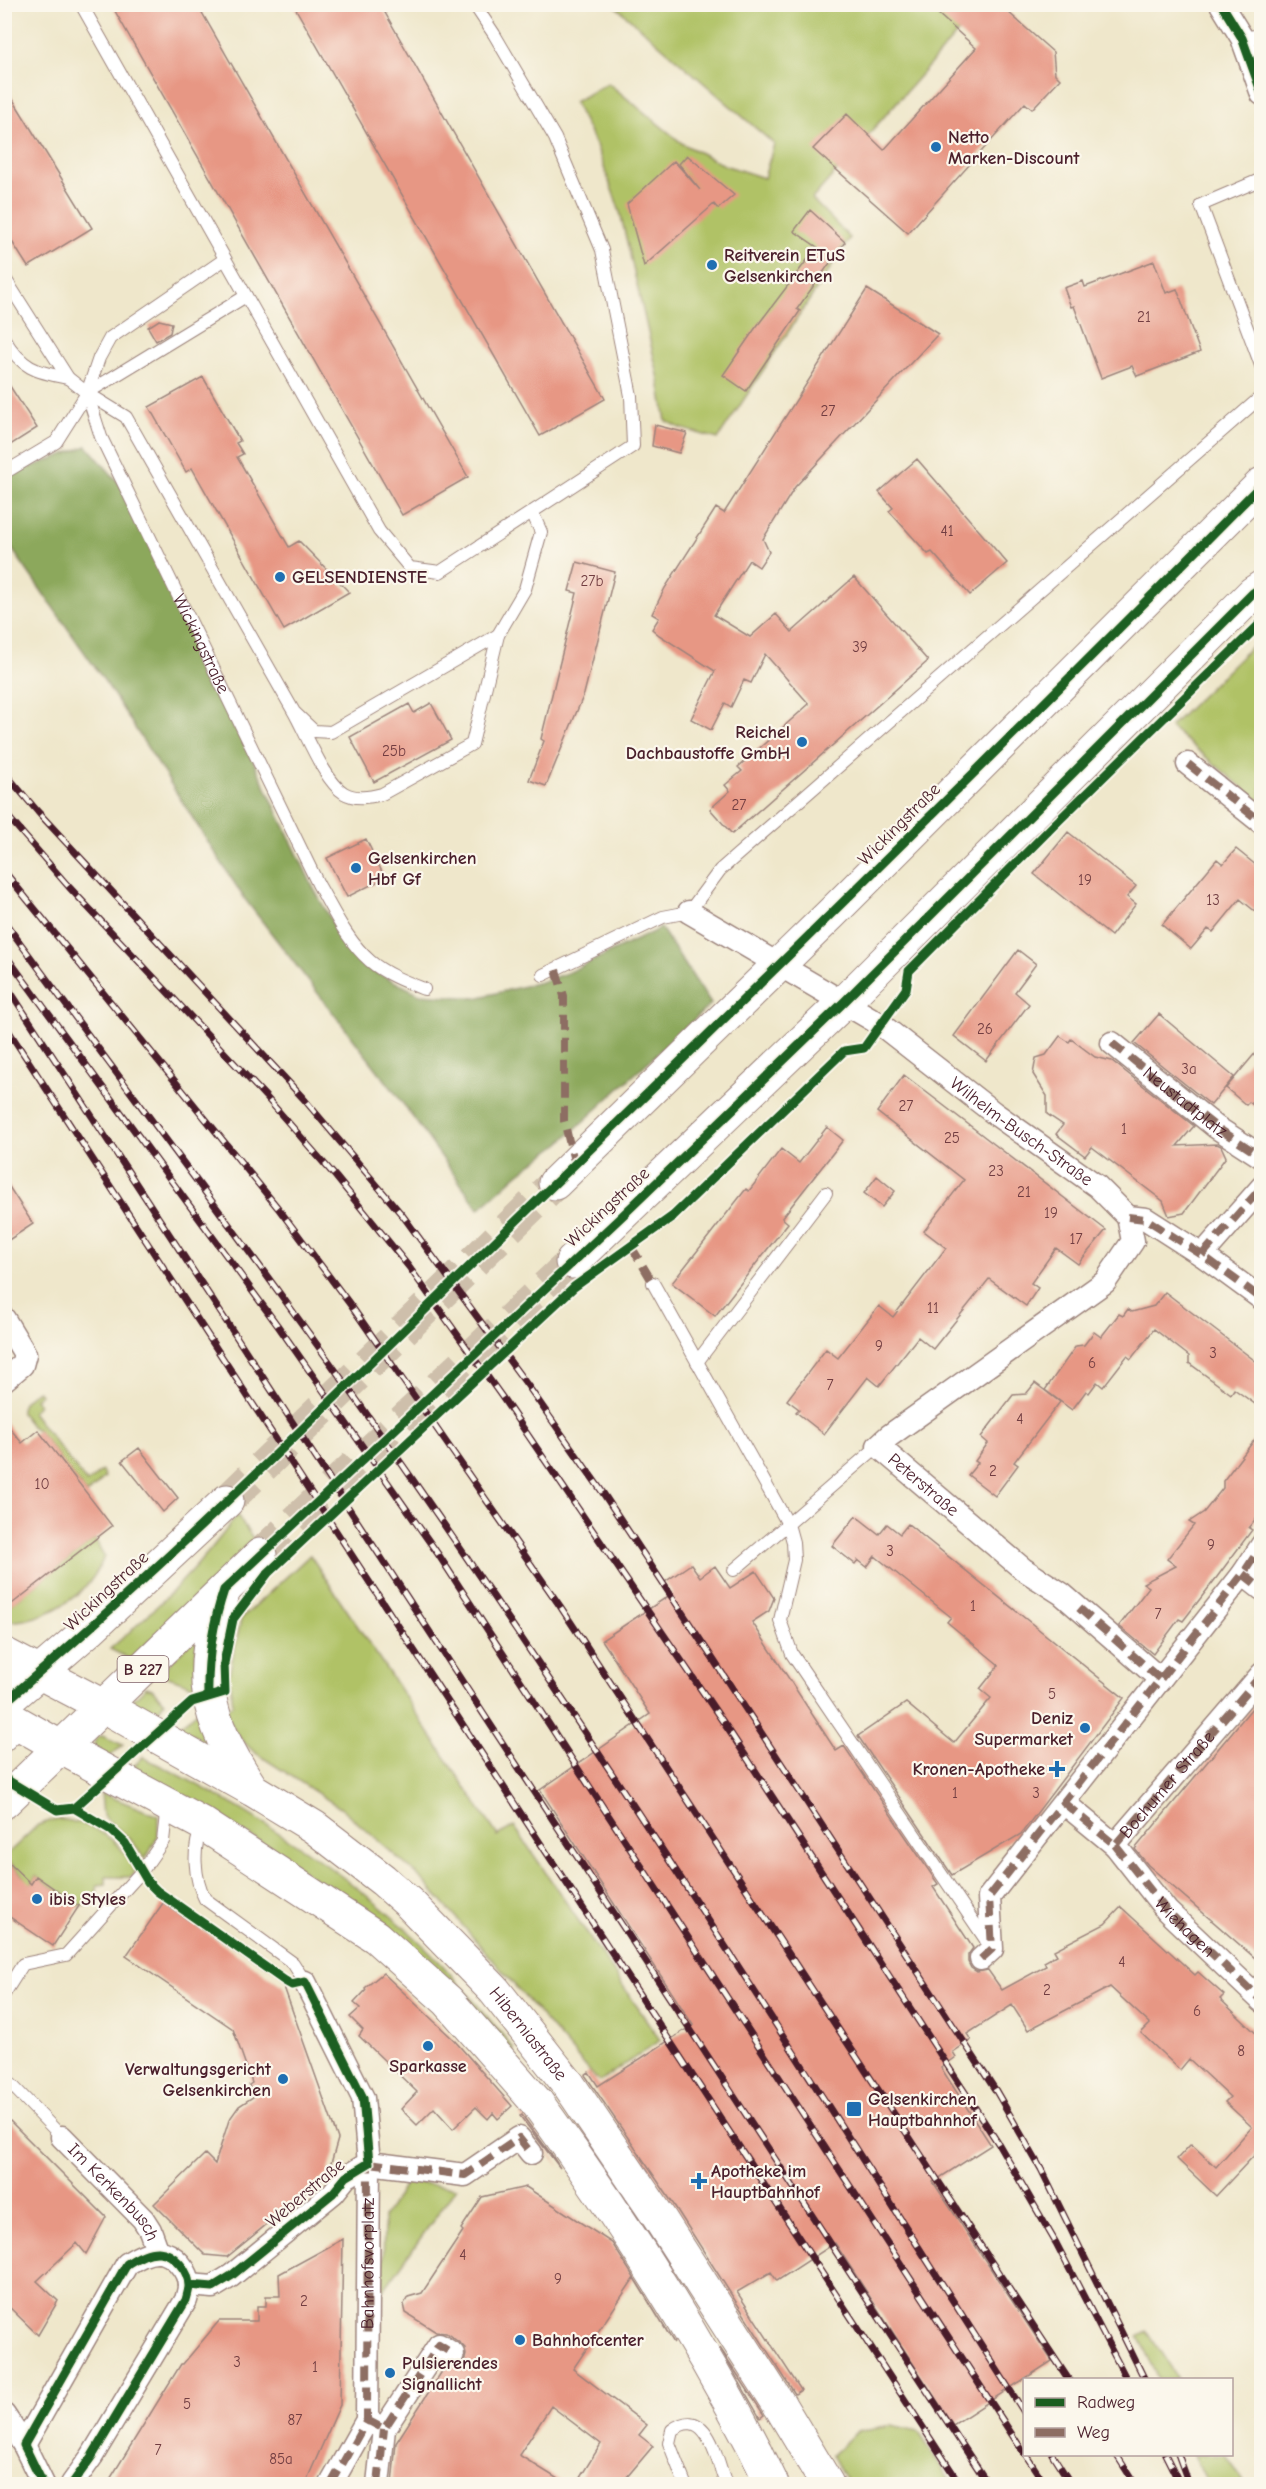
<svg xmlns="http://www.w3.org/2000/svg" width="1266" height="2489" viewBox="0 0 1266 2489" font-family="'Comic Neue',sans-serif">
  <rect width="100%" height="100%" fill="#fbf7ec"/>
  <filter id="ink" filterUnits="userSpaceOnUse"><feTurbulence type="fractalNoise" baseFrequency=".0167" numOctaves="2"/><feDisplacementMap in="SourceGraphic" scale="12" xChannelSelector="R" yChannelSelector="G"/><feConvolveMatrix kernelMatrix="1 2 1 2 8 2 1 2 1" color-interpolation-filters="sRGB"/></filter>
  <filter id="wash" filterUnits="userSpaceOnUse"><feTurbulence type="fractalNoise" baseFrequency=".008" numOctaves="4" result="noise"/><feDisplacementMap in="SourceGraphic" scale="24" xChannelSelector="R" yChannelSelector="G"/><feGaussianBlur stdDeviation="1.35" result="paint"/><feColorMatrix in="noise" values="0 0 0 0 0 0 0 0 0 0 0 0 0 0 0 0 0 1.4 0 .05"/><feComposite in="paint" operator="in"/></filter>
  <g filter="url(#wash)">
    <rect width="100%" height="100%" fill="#efe7cb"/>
    <path fill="#b0c266" stroke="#7d7048" stroke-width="1.5" d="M614 5H982L812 199 850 238 718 439 680 428 666 421 658 375 620 212 596 145 574 102 608 83 683 144 724 165 764 178 774 144Z
      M1261 637V803L1170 727Z
      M38 1391 41 1394 35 1399 39 1405 32 1412 87 1483 102 1471 105 1477 87 1494 38 1430 32 1427 21 1413C20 1401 29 1396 38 1391Z
      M237 1515 255 1541 130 1659 110 1649C157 1608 201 1566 237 1515Z
      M95 1539 104 1556C93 1593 43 1624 5 1621L4 1599 10 1605Z
      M310 1555 498 1836 514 1826 660 2040 599 2082 423 1880 342 1809 254 1752 237 1735 224 1710 233 1704 229 1675 241 1619Z
      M196 1636V1687L160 1674Z
      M146 1687 152 1689 164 1702 156 1715 135 1703 133 1700Z
      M200 1709 209 1744 178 1727Z
      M102 1736 123 1745 107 1759 94 1749 97 1737Z
      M143 1757C243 1805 352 1874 430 1952 460 1983 487 2016 514 2049L512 2054 331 1890 273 1849 131 1769Z
      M101 1793 158 1816V1836L145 1860 131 1840 103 1816Z
      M56 1819C89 1821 123 1839 135 1872L132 1877H106V1884L97 1885V1894L89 1895V1905L79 1906 36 1876 29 1887 23 1876 4 1857 38 1825Z
      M407 2181 456 2188 383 2291 384 2217Z
      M1147 2331 1178 2379H1159L1138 2336Z
      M891 2425 918 2431 952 2484H848L832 2455 857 2431Z
      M1194 2455H1226L1245 2484H1208Z"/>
    <path fill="#8ca85b" stroke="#6b6443" stroke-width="1.5" d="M87 446 125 490 313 887 339 934 366 968 420 994 476 998 541 982 567 973 661 928 711 1004 560 1143 518 1174 479 1209 396 1094 244 898 108 686 5 539 4 477Z"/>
    <g id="blocks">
      <path fill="#e79784" d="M111 4H197L468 477 402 515Z
        M293 4H380L605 399 540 436Z
        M927 4H999L1053 52 1055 74 1060 79 1032 109 1025 103 908 233 813 149 847 114 884 150 976 48Z
        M4 85 92 228 28 267 4 229Z
        M687 155 734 195 718 209 714 204 644 266 627 204 674 161 700 190 679 164Z
        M810 210 845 242 797 309 800 311 746 391 723 375 754 330 817 247 794 231Z
        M1154 261 1166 293 1177 289 1200 352 1137 376 1132 366 1101 378 1074 306 1071 307 1064 288 1083 281 1085 287Z
        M867 289 938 334 795 487 763 539 769 552 759 567 749 560 714 615 750 637 776 614 792 632 854 577 928 661 732 834 710 809 730 791 725 785 742 771 738 767 809 704 765 654 751 683 744 680 731 707 725 703 711 730 691 719 715 671 659 635 652 629 659 618 652 614 665 588 716 508 724 513Z
        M159 320 172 323 170 333 156 341 148 327Z
        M4 377 37 428 4 449Z
        M203 377 240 441 236 443 243 454 237 457 289 547 299 541 349 592 284 630 192 468 186 472 149 407Z
        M655 425 687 433 679 453 652 446Z
        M917 459 1007 563 970 595 932 552 928 554 889 511 893 508 879 492Z
        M577 562 615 572 584 694 546 786 529 780 544 741 541 739 577 593 569 591Z
        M431 703 451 740 374 782 350 737 409 704 414 713Z
        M1068 832 1136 886 1127 897 1136 904 1111 936 1034 874Z
        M366 839 385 878 347 897 327 858Z
        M1236 849 1262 870V917L1240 899 1213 932 1208 929 1191 949 1162 925 1217 859 1223 864Z
        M1018 950 1036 964 1015 992 1029 1004 986 1061 954 1036Z
        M1159 1014 1234 1077 1211 1105 1134 1043Z
        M1060 1036 1069 1042 1071 1039 1095 1057 1112 1061 1194 1126 1177 1146 1217 1144 1221 1146 1226 1157 1184 1213 1169 1216 1163 1201 1092 1147 1085 1156 1056 1134 1063 1125 1047 1114V1096L1033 1074 1036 1058 1046 1055Z
        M1262 1045V1112L1249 1102 1246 1105 1226 1088Z
        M904 1075 1106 1230 1078 1264 1056 1248 1031 1283 1038 1288 1026 1306 989 1279 933 1349 918 1337 879 1386 868 1377 824 1434 796 1412 799 1409 787 1400 826 1349 838 1358 879 1306 893 1317 946 1248 924 1231 964 1180 877 1112Z
        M827 1127 843 1140 782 1218 788 1223 715 1316 672 1283 746 1189 749 1191 781 1149 799 1163Z
        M877 1176 895 1191 882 1207 864 1193Z
        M4 1179 33 1224 4 1243Z
        M1165 1292 1262 1366V1409L1234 1389 1231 1394 1189 1363V1356L1154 1329 1131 1359 1127 1356 1103 1387 1097 1382 1089 1393 1086 1391 1072 1410 1045 1390 1076 1346 1084 1345 1094 1332 1101 1337 1119 1314 1123 1316 1128 1309 1132 1312 1154 1306Z
        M1035 1383 1060 1402 1014 1462 1018 1465 995 1496 968 1475 978 1463 975 1461 988 1443 981 1437 1013 1395 1026 1394Z
        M4 1421 22 1443 38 1430 112 1526 4 1610Z
        M1262 1430V1512L1249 1528 1252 1530 1217 1577 1183 1621 1179 1619 1153 1654 1119 1626 1149 1587 1143 1583 1176 1566 1167 1559 1194 1525 1189 1522 1204 1512 1223 1488V1481Z
        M139 1448 178 1498 163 1512 122 1461Z
        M856 1516 879 1534 887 1524 900 1534 908 1524 1124 1698 1021 1834 952 1875 858 1736 906 1703 954 1743 991 1698 980 1689 999 1665 947 1622 951 1617 875 1556 867 1567 858 1560 855 1564 832 1546Z
        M691 1564 700 1577 715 1566 730 1588 756 1571 774 1598 769 1611 752 1622 836 1751 844 1746 938 1884 933 1887 973 1948 968 1955V1962L971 1968 977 1972 988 1970 1002 1990 1046 1966 1044 1962 1057 1955 1054 1950 1105 1924 1121 1907 1195 1975 1198 1972 1224 1995 1220 1999 1262 2039V2147L1216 2196 1177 2159 1191 2144 1216 2167 1252 2127 1225 2102 1230 2097 1189 2059 1180 2070 1141 2033 1150 2024 1110 1987 1028 2030 1012 2005 967 2034 971 2040 953 2052 956 2057 941 2068 991 2145 933 2182 1052 2361 953 2425 835 2243 777 2281 771 2272 737 2292 801 2390 795 2394 674 2205 585 2075 589 2072 598 2086 693 2025 540 1790 650 1714 602 1640 673 1593 665 1582Z
        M1262 1696V1964L1148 1865 1135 1849Z
        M4 1858 31 1884 36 1876 79 1906 53 1946 4 1913Z
        M163 1903 284 1987 338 2139 328 2174 227 2257 205 2255 154 2204 205 2154 215 2164 229 2120 239 2106 253 2097 249 2085 252 2083 233 2029 126 1956Z
        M383 1973 454 2040 512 2106 498 2119 493 2113 488 2119 476 2107 453 2129 434 2108 417 2125 401 2109 417 2092 359 2036 363 2030 350 2017 360 2008 354 2003 366 1990 365 1988Z
        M4 2115 106 2217 86 2254 77 2243 37 2281 58 2301 38 2335 4 2302Z
        M522 2115 553 2157 560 2168 520 2116Z
        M526 2187 612 2243 638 2284 674 2343 634 2278 573 2369 647 2425 639 2435 653 2446 621 2484H576L601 2444 551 2406 519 2455 566 2484H392L396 2443 446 2365 459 2366 464 2362 466 2355 465 2348 460 2343 446 2333 436 2332 406 2313 404 2304 408 2297 422 2293 463 2231 461 2229 482 2197Z
        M343 2239 340 2405 305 2484H107L181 2364H183L219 2321H257V2306H266V2296H280L279 2274Z
        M720 2348 764 2415 760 2418Z"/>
    </g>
  </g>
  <g filter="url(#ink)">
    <use href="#blocks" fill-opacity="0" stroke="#9c837b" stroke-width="1.5"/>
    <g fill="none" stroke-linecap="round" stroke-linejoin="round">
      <path stroke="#cebfab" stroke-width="33" stroke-dasharray="33 16" stroke-linecap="butt" d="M227 1501 555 1183
        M260 1555 572 1262"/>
      <g stroke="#9c837b" stroke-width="14">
        <g id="lane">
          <path d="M81 4 379 531 410 568 440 572 633 446 631 396 602 250 555 138 494 34 474 4"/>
          <path d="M1242 38 1262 35"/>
          <path d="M1262 179 1201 205 1262 368"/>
          <path d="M4 277 68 378 87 393 126 417 294 712C306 733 325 782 344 793 356 800 370 797 382 794L472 744 498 635 331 732 314 731 294 712"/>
          <path d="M4 339C22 368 35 372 68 378"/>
          <path id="s1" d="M87 393 101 437 318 884C333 910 347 941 370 961 385 974 406 982 424 989"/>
          <path d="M87 393 246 296"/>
          <path d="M4 473 56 442 87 393 99 358 110 338 225 259"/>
          <path d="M498 635 525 589 541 532 532 512"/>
          <path d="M543 975 663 917 689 912 720 870 1262 396"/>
          <path d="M653 1283 788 1524 734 1570"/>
          <path d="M697 1362 826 1193"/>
          <path d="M878 1446 788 1524 793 1542 794 1560 780 1620 792 1654 988 1943"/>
          <path d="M4 1747 23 1729"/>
          <path d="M202 1827C192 1848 194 1878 205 1899L293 1963 305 1982"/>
          <path d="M4 1994 23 1964 66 1955 142 1871 163 1841 167 1806"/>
          <path d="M4 2077 62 2137"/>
          <path d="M685 2484 669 2443 672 2430C708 2404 716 2459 726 2484"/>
        </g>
      </g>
      <g stroke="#9c837b" stroke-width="25">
        <g id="street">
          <path d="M1221 4 1242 38 1262 94"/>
          <path d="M1188 764 1262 823"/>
          <path id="s2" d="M689 912 880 1024 994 1113 1097 1186 1128 1217 1146 1219 1202 1255 1262 1299"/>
          <path id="s3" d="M1112 1043 1216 1127 1262 1157"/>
          <path id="s4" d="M1128 1217 1133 1241 1105 1282 889 1436 878 1446 1023 1569 1062 1594 1160 1679"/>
          <path d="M1202 1255 1262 1187"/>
          <path d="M4 1319 25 1354 22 1365 4 1380"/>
          <path d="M1243 1574 1262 1589"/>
          <path id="s5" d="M1064 1803 1115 1845 1262 1674"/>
          <path id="s6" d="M1115 1845 1167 1911 1262 2001"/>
          <path d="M981 1959 992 1949 989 1897 1243 1574 1262 1545"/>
          <path d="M305 1982 363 2098 369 2163 367 2420 331 2484"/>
          <path id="s7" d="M62 2137 143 2219 150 2230 158 2252"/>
          <path d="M369 2163 465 2175 519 2138 531 2153"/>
          <path d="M189 2285 213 2287 231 2276 333 2193 346 2177 369 2163"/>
          <path d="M4 2415 24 2445 43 2484"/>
          <path d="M367 2420 384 2429 439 2345 453 2354"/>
          <path d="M24 2445 127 2264C136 2258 148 2251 159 2252 174 2253 189 2271 189 2286 189 2290 187 2296 186 2300L92 2456 72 2484"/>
          <path d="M378 2484 384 2429"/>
        </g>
      </g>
      <g stroke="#9c837b" stroke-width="35">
        <g id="secondary">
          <path d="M224 1590C196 1676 203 1714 252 1789"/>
          <path id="s8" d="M105 1707 253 1790 314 1827 383 1880 409 1903 494 1990 569 2085"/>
          <path d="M62 1748 203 1824 376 1937 448 2001 538 2104"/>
          <path d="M779 2404 827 2484"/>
          <path d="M756 2451 772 2484"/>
        </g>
      </g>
      <g stroke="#9c837b" stroke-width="35">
        <path id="primary" d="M555 1183 831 914 1262 484
          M572 1262 843 1003 1253 593 1262 587
          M4 1654 105 1707
          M4 1703 91 1628 227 1501
          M4 1715 62 1748
          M4 1802 260 1555"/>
      </g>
      <use href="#lane" stroke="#fff" stroke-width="12"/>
      <use href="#street" stroke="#fff" stroke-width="22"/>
      <use href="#secondary" stroke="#fff" stroke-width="33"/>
      <use href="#primary" stroke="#fff" stroke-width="33"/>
      <g stroke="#4a1f2b" stroke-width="7">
        <path id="rail" d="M4 772 38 812 303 1098 403 1216 528 1386 603 1493 705 1647 996 2091 1041 2169 1145 2380
          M4 812 69 887 266 1097 336 1177 409 1267 502 1397 732 1735 998 2143 1056 2243 1127 2380
          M4 871 278 1208 352 1307 560 1606 1069 2380
          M4 921C144 1112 288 1299 422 1493 631 1794 827 2104 1024 2412
          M4 953 278 1326 438 1554 1024 2453
          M4 982 988 2484
          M4 1024 960 2484
          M1025 2454 1045 2484
          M1052 2454 1071 2484
          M1116 2454 1135 2484
          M1165 2454 1180 2484
          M1178 2454 1189 2484"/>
      </g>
      <use href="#rail" stroke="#fbf7ec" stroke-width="4.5" stroke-dasharray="14" stroke-linecap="butt"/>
      <g stroke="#9c837b" stroke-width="35" stroke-linecap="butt">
        <path id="secondary-bridge" d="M569 2085 658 2216 779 2404
          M538 2104C619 2215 693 2330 756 2451"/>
      </g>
      <use href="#secondary-bridge" stroke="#fff" stroke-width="33"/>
      <g stroke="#8d6e63" stroke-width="8" stroke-dasharray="15 8" stroke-linecap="butt">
        <path d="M1188 764 1262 823"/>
        <path d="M556 970 564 996V1121L575 1165"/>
        <path d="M1112 1043 1216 1127 1262 1157"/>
        <path d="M1128 1217 1146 1219 1202 1255 1262 1299"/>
        <path d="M631 1246 653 1283"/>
        <path d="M1202 1255 1262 1187"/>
        <path d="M1243 1574 1262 1589"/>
        <path d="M1079 1608 1160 1679"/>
        <path d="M1064 1803 1115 1845 1262 1674"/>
        <path d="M1115 1845 1167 1911 1262 2001"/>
        <path d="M981 1959 992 1949 989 1897 1243 1574 1262 1545"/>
        <path d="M369 2163 465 2175 519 2138 531 2153"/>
        <path d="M367 2420 384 2429 439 2345 453 2354"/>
        <path id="s9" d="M331 2484 367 2420 368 2161"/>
        <path d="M378 2484 384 2429"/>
      </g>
      <g stroke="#fbf7ec" stroke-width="13">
        <path id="cycleway" d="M1221 4 1242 38 1262 94
          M208 1697C207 1659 212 1626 224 1590L621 1217 843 1003 1253 593 1262 587
          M4 1703C181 1552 344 1388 511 1226 763 982 1015 735 1262 484
          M4 1778 57 1810 74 1808 111 1830 125 1843 148 1882 157 1891 285 1981 292 1985 305 1982 363 2098 369 2163
          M74 1808 192 1702 225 1692 224 1663 233 1619 268 1573 574 1287 673 1216 844 1051 864 1048 906 989 909 971 1053 826 1262 622
          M189 2285 213 2287 231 2276 333 2193 346 2177 369 2163
          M43 2484 24 2445 127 2264C136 2258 148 2251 159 2252 174 2253 189 2271 189 2286 189 2290 187 2296 186 2300L92 2456 72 2484"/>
      </g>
      <use href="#cycleway" stroke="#1b5e20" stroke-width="9"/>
    </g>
  </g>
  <g fill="#1f6fb2" stroke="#fbf7ec" stroke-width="2">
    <circle cx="936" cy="147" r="6"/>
    <circle cx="712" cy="265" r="6"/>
    <circle cx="280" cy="577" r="6"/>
    <circle cx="802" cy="742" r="6"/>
    <circle cx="356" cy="868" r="6"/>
    <circle cx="1085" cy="1728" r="6"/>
    <path d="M1054 1760h6v6h6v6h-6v6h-6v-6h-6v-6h6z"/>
    <circle cx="37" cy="1899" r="6"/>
    <circle cx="428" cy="2046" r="6"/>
    <circle cx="283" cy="2079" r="6"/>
    <rect x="846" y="2101" width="16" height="16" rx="3"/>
    <path d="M696 2172h6v6h6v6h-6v6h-6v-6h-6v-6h6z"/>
    <circle cx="520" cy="2340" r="6"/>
    <circle cx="390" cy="2373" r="6"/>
  </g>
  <g text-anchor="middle" stroke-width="4.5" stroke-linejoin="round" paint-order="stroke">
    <g font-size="15" fill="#713d41">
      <text x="1144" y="322">21</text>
      <text x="828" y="416">27</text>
      <text x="947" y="536">41</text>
      <text x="592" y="586">27b</text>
      <text x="860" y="652">39</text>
      <text x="394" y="756">25b</text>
      <text x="739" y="810">27</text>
      <text x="1085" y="885">19</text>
      <text x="1213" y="905">13</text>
      <text x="985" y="1034">26</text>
      <text x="1189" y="1074">3a</text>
      <text x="906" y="1111">27</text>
      <text x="1124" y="1134">1</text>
      <text x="952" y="1143">25</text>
      <text x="996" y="1176">23</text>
      <text x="1024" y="1197">21</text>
      <text x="1051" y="1218">19</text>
      <text x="1076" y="1244">17</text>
      <text x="933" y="1313">11</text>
      <text x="879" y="1351">9</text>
      <text x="1213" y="1358">3</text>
      <text x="1092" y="1368">6</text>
      <text x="830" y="1390">7</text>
      <text x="1020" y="1424">4</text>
      <text x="993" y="1476">2</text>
      <text x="42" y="1489">10</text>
      <text x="1211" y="1550">9</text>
      <text x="890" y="1556">3</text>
      <text x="973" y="1611">1</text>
      <text x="1158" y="1619">7</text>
      <text x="1052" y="1699">5</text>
      <text x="955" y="1798">1</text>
      <text x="1036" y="1798">3</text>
      <text x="1122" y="1967">4</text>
      <text x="1047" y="1995">2</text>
      <text x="1197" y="2016">6</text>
      <text x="1241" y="2056">8</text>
      <text x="463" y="2260">4</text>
      <text x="558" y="2284">9</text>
      <text x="304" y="2306">2</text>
      <text x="237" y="2367">3</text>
      <text x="315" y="2372">1</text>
      <text x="187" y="2409">5</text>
      <text x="295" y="2425">87</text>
      <text x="158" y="2455">7</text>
      <text x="281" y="2464">85a</text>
    </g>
    <rect fill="#fbf7ec" stroke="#7f6065" stroke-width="1.5" x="117.5" y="1656" width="51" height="26" rx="4.5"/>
    <g font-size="16" font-weight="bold" fill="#4a1f2b">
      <text x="143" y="1675">B 227</text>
    </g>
    <g font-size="18" font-weight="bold" fill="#4a1f2b" stroke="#fbf7ec" text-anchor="start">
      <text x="948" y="143">Netto<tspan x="948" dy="21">Marken-Discount</tspan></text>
      <text x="724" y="261">Reitverein ETuS<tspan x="724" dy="21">Gelsenkirchen</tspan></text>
      <text x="292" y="583">GELSENDIENSTE</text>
      <text x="790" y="738" text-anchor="end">Reichel<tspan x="790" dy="21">Dachbaustoffe GmbH</tspan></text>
      <text x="368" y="864">Gelsenkirchen<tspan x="368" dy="21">Hbf Gf</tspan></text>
      <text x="1073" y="1724" text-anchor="end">Deniz<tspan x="1073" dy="21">Supermarket</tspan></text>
      <text x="1045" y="1775" text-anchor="end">Kronen-Apotheke</text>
      <text x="49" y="1905">ibis Styles</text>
      <text x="428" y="2072" text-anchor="middle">Sparkasse</text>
      <text x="271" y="2075" text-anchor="end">Verwaltungsgericht<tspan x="271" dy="21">Gelsenkirchen</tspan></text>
      <text x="868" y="2105">Gelsenkirchen<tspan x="868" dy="21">Hauptbahnhof</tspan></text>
      <text x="711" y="2177">Apotheke im<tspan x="711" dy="21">Hauptbahnhof</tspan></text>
      <text x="532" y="2346">Bahnhofcenter</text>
      <text x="402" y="2369">Pulsierendes<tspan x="402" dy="21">Signallicht</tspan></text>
    </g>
    <g font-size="18" fill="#4a1f2b" stroke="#fbf7ec">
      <text dy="6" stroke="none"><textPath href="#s1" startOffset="276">Wickingstraße</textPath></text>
      <text transform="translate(899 824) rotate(-45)" y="6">Wickingstraße</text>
      <text dy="6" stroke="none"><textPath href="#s3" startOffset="94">Neustadtplatz</textPath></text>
      <text dy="6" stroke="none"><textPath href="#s2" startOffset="399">Wilhelm-Busch-Straße</textPath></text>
      <text transform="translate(607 1207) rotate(-43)" y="6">Wickingstraße</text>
      <text dy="6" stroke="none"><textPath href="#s4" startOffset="414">Peterstraße</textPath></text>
      <text transform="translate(106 1591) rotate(-43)" y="6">Wickingstraße</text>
      <text dy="6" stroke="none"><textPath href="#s5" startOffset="146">Bochumer Straße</textPath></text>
      <text dy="6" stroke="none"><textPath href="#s6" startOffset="108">Wiehagen</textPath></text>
      <text dy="6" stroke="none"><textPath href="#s8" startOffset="540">Hiberniastraße</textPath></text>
      <text transform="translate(305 2193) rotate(-40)" y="6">Weberstraße</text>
      <text dy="6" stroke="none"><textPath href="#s7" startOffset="76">Im Kerkenbusch</textPath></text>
      <text dy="6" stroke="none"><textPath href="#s9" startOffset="230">Bahnhofsvorplatz</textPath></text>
    </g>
  </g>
  <rect width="1266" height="2489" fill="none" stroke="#fbf7ec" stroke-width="24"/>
  <rect x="1023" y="2378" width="210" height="78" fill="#fbf7ec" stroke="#b4a19f" stroke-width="1.5"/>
  <rect x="1035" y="2398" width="30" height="9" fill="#1b5e20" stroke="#b4a19f" stroke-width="1.5"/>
  <text x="1077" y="2408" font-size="18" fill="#4a1f2b">Radweg</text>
  <rect x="1035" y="2428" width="30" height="9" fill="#8d6e63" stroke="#b4a19f" stroke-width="1.5"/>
  <text x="1077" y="2438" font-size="18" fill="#4a1f2b">Weg</text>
</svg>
